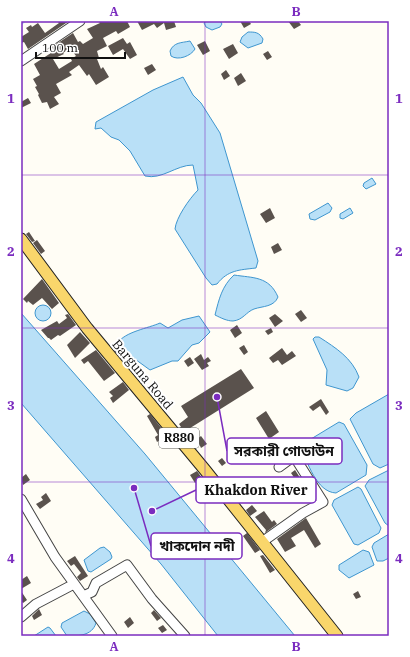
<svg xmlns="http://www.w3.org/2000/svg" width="410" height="657" viewBox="0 0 410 657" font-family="'IBM Plex Serif','Noto Sans Bengali',serif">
  <rect width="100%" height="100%" fill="#fffdf5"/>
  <path fill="#b9e0f7" stroke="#3f96cf" d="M206 21H220L222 24 220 27 212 30 206 27 204 23Z
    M248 32C255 32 259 32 263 39L262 43 248 48 240 42 242 37Z
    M190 41 195 49C191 56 178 61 171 56L170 51C174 42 181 43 190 41Z
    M183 77 193 95 201 103 220 133 258 261 256 268C239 270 228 270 217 284L212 285 206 278 175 229C176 218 189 199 198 190L193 165C176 165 162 180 145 176L130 151 119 140 111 137 101 128 95 129 96 122 153 90Z
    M372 178 376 184 366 189 363 186 364 183Z
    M328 203 332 208 330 212 315 220 310 219 309 214Z
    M350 208 353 213 343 219 340 218V214Z
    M234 275C253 278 269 276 278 297 274 307 263 306 254 309 246 312 243 320 233 321 227 321 221 318 215 315 219 299 222 286 234 275Z
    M35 313a8 8 0 1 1 16 0a8 8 0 1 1-16 0Z
    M21 313 145 454 295 636H218L161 564 21 403Z
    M199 316 210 332 199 343 192 345 178 361H172L150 370 128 354 118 343C124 332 149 328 160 323L168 328 182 320Z
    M315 337H319C336 348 352 358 359 377L353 388 347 391 326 385 327 370 313 339Z
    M389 394V464L380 468 373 464 350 419 356 413Z
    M339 422 344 424 367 465 366 475 336 493C316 492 308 462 300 447L306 442Z
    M389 470V526L385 523 365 486 369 480Z
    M358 487 361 489 381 528 379 533 358 545 354 544 332 505 334 500Z
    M389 534V558L383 561H377L372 547 374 543Z
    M104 547 110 552 112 557 111 559 91 572 88 571 84 560 100 548Z
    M363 550 369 552 374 565 349 578 339 570V565Z
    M84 611 90 614 96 623C92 636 78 636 67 636L61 627 62 623Z
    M48 627 50 628 56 636H34Z"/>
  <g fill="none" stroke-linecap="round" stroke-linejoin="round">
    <path stroke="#b9e0f7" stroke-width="6" d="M21 22 22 21"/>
  </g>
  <path fill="#5a524d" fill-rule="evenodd" d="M57 21H69L28 49 24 42 21 43V37L29 32 26 28 31 25 32 27 38 23 45 33 59 23Z
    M98 21H127L130 27 118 34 116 31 103 38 107 46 97 51 99 58 97 59 101 69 103 67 109 77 96 85 89 74 87 76 79 65 69 72 72 75 56 84 61 93 54 97 59 104 50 109 47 102 42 103 38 95 39 94 35 87 37 86 33 79 40 75 34 64 54 51 52 47 73 33 78 42 80 41 83 44 93 38 87 29 100 23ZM70 48 76 56 71 59 72 61 59 69 53 59 64 54 63 53Z
    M137 21H174L176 27 166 30 164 23 157 28 154 24 142 30Z
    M240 21H249L251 24 244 28Z
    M288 21H298L301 25 294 29Z
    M123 38 127 44 130 42 137 55 130 59 123 49 113 55 108 46Z
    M205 41 210 51 203 55 197 45Z
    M233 44 238 53 229 59 223 49Z
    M268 51 272 57 267 60 263 54Z
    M152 64 156 70 148 75 144 68Z
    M226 70 230 76 224 80 221 74Z
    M241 73 246 81 238 86 234 78Z
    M28 98 31 103 21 108V102Z
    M270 208 275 218 266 223 260 214Z
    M29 232 35 241 32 242 26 234Z
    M37 240 45 251 41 254 33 243Z
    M278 243 282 250 274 254 271 247Z
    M42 279 59 303 52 309 42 298 33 305 28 301 27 303 23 299Z
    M301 310 307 318 301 322 295 314Z
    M68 314 76 325 60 336 58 335 51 340 49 338H48L41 330 57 321 59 324 67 318 65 315Z
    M275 314 283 321 275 327 269 318Z
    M237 325 242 333 235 338 230 330Z
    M271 328 273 332 268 335 265 331Z
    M80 332 90 343 75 358 67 345Z
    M244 345 248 352 244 355 239 348Z
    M118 347 126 357 123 360 114 350Z
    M282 348 287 355 292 351 296 356 282 365 278 360 273 363 269 358Z
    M96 350 115 373 104 381 88 361 84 364 81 360Z
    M201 354 204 360 208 357 211 361 207 363 209 366 202 370 194 359Z
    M190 357 194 363 188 367 184 361Z
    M241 369 254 388 187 430 190 434 186 436 179 428 181 427 179 424 188 417 181 406Z
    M123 382 129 390 113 403 110 398 113 396 109 392Z
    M321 399 329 412 326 415 320 406 313 411 309 407Z
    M266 411 279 432 269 439 256 418Z
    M150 414 171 440 173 444 165 448 160 440 157 442 155 437 158 435 147 416Z
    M201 436 207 444 201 448 197 439Z
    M222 458 226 463 222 466 218 461Z
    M295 470 314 499 308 503 306 499 308 498 291 473Z
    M197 471 202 478 195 483 190 475Z
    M26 474 30 480 23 485 21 478Z
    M46 493 51 501 40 509 36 504 43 500 41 497Z
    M252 505 257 511 250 516 246 510Z
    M264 511 272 522 274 520 277 524 265 533 266 530 255 517Z
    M306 518 321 544 315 548 304 530 291 538 296 546 285 552 277 539Z
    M247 533 260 550 255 553 243 536Z
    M263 555 275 570 270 573 260 556Z
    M75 556 88 576 80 581 77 577 81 573 74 564 71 566 67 561Z
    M27 576 31 583 21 589V580Z
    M21 591 27 600 23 603 21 601Z
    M358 591 361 597 356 599 353 594Z
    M39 609 42 615 34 620 32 616Z
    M154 610 161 618 157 621 151 613Z
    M130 617 134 623 128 628 124 622Z
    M163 625 167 630 162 633 158 628Z"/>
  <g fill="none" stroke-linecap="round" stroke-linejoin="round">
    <g stroke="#444" stroke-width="11">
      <path id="minor" d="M21 61 80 21
        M21 499 55 557 112 636
        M262 542 303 513 323 502 294 456 279 467
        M83 596 92 592 96 583 127 565 152 599 185 636
        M21 617 36 604 74 584"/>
    </g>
    <g stroke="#222" stroke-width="13">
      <path id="major" d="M21 239 87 328 205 470 337 636"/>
    </g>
    <use href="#minor" stroke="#fff" stroke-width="9"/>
    <use href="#major" stroke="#f9d66b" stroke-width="11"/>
  </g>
  <path fill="none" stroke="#7b2cbf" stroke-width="1" stroke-opacity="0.55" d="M205 21V636M21 175H389M21 328H389M21 482H389"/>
  <g text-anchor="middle" stroke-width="4" stroke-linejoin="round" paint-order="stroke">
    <rect fill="#fff" stroke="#585858" stroke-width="1" x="159" y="428" width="40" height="20" rx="3"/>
    <g font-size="12" font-weight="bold" fill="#111">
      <text x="179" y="442">R880</text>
    </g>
    <g font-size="13" fill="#111" stroke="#fff">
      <text transform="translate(143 374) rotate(50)" y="5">Barguna Road</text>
    </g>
  </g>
  <path fill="none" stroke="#7b2cbf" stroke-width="1.5" d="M217 397L227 451M152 511L196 490M134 488L151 546"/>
  <g fill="#7b2cbf" stroke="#fff" stroke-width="1.5">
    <circle cx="217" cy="397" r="4"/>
    <circle cx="152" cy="511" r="4"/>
    <circle cx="134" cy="488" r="4"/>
  </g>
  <g fill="#fff" stroke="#7b2cbf" stroke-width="1.5">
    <rect x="227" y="438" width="115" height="26" rx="4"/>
    <rect x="196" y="477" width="120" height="26" rx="4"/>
    <rect x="151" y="533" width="91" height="26" rx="4"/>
  </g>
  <g font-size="14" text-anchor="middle" font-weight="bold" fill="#111">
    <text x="284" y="456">সরকারী গোডাউন</text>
    <text x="256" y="495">Khakdon River</text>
    <text x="197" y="551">খাকদোন নদী</text>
  </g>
  <rect width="410" height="657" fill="none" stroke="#ffffff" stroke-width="44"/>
  <path d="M36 52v6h89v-6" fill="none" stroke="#111111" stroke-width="2"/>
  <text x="42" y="52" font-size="12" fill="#111111" stroke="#ffffff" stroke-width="3" paint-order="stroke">100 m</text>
  <rect x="22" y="22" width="366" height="613" fill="none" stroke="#7b2cbf" stroke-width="1.5"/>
  <g font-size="13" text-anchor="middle" font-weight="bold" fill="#7b2cbf">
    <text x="114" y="16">A</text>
    <text x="296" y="16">B</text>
    <text x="11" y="103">1</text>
    <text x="399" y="103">1</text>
    <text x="11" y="256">2</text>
    <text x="399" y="256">2</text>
    <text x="11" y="410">3</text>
    <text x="399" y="410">3</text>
    <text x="11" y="563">4</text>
    <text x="399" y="563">4</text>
    <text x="114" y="651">A</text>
    <text x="296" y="651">B</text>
  </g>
</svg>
